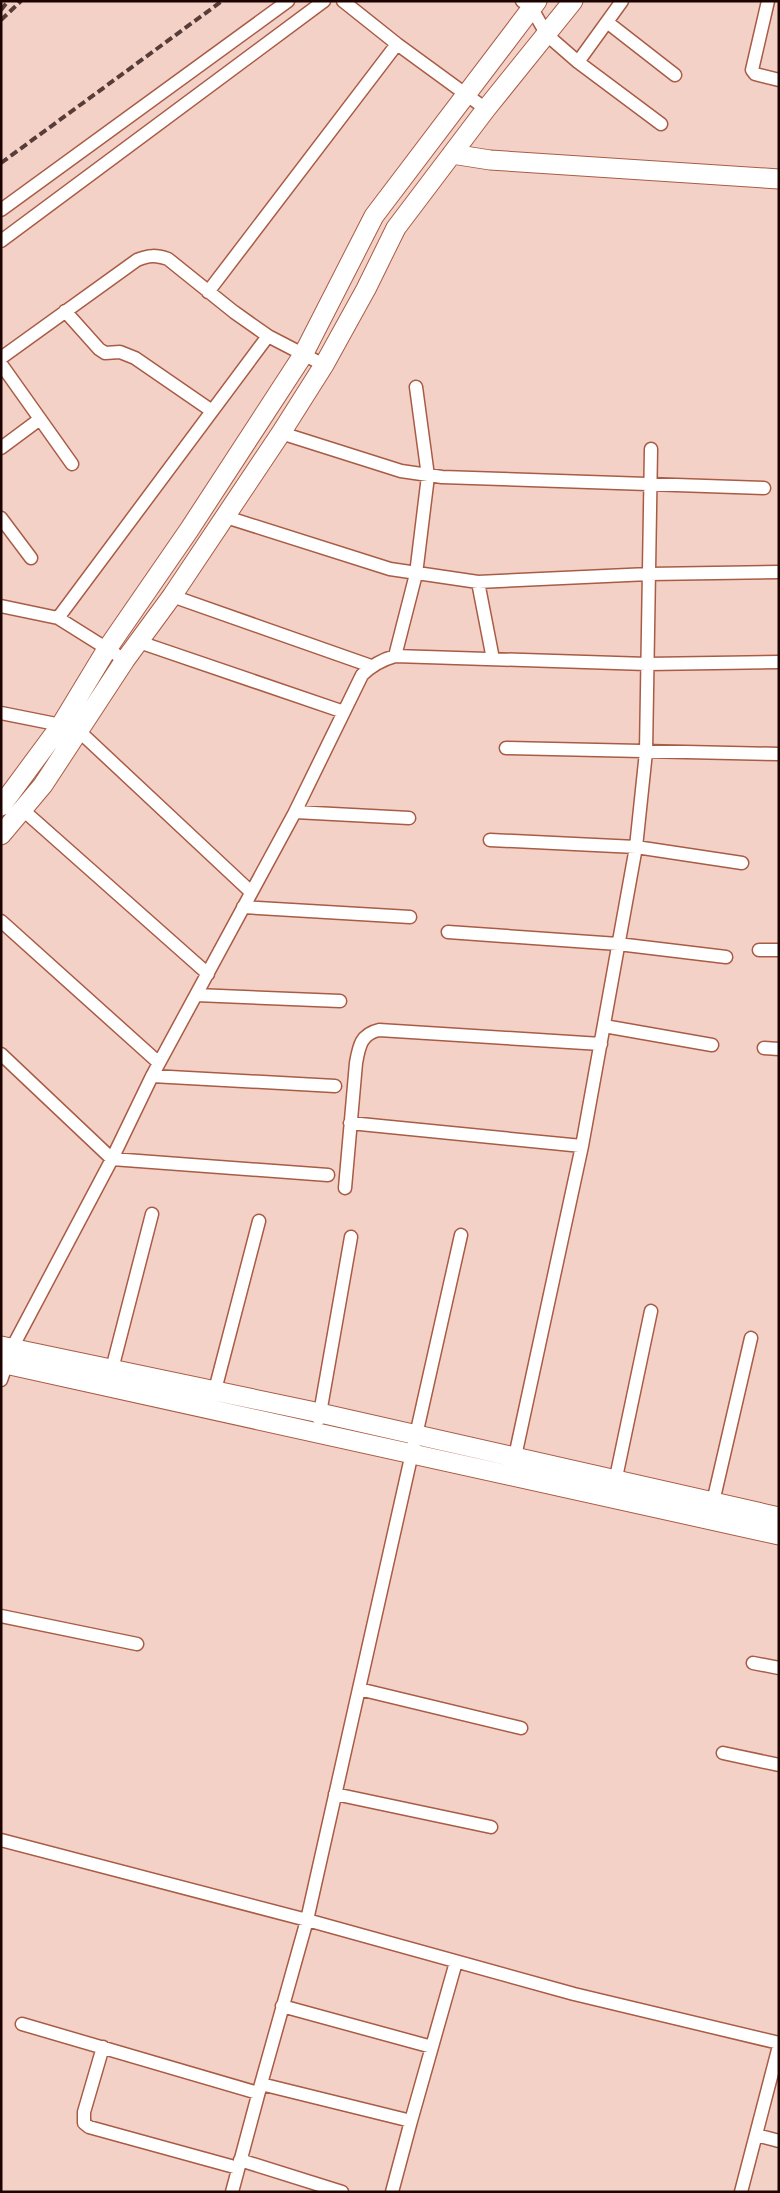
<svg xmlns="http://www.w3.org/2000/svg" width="780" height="2193" viewBox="0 0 780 2193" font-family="'Nunito Sans',sans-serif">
  <rect width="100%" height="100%" fill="#f4d1c6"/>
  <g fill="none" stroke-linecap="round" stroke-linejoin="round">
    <g stroke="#a85c45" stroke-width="15">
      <path id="street" d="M343 1 397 44 486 109
        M522 1 531 7 547 35 578 62 661 124
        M768 1 752 70 755 74 779 80
        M607 22 675 75
        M578 62 622 1
        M1 210 288 1
        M1 241 324 1
        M208 292 397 44
        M65 311 99 349 105 353 120 352 135 358 212 411
        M1 358 137 260C149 255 156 255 168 259L234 312 268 336 324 365
        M1 364 72 464
        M281 433 401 471 442 477 764 488
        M1 448 40 419
        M226 517 390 569 478 582 649 574 779 572
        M1 518 31 558
        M478 582 493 659
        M172 596 371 666
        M1 606 58 618 125 660
        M58 618 268 336
        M139 642 344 712
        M395 656 416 574 428 476 416 387
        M1 713 61 725
        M80 732 251 892
        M506 748 779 754
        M23 810 208 974
        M295 812 409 818
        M490 840 636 847 742 863
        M243 907 410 917
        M1 921 159 1063
        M448 932 618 944 726 957
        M759 950H779
        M196 995 340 1001
        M604 1026 712 1045
        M764 1048 779 1049
        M1 1054 112 1159 328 1175
        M152 1076 335 1086
        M350 1123 582 1146
        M345 1188 356 1063C359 1046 361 1034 379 1030L601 1044
        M112 1369 152 1214
        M1 1380 12 1348 112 1159 152 1076 295 812 362 675C372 665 381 660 395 656L647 664 779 662
        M215 1390 259 1221
        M319 1419 351 1237
        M511 1475 582 1146 636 847 646 752 651 449
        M614 1487 651 1311
        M713 1502 751 1338
        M1 1616 137 1644
        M753 1663 779 1668
        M359 1689 521 1728
        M723 1753 779 1765
        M335 1794 491 1827
        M1 1840 307 1920 574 1994 779 2043
        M282 2006 432 2047
        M22 2024 258 2093
        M103 2047 84 2112V2123L89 2127 238 2168
        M261 2084 307 1920 461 1235
        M411 2121 456 1962
        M756 2135 779 2141
        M240 2160 342 2192
        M232 2192 261 2084 411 2121 392 2192
        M741 2192 779 2046"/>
    </g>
    <g stroke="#a85c45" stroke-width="21">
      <path id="secondary" d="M452 154 490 160 779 179
        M1 806 61 725 107 649 189 530 303 355 374 216 537 1
        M1 835 43 785 125 660 172 596 281 433 324 365 366 289 396 228 486 109 573 1
        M1 1346 320 1413 779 1517
        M1 1363 779 1535"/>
    </g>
    <use href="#street" stroke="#fff" stroke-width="12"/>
    <use href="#secondary" stroke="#fff" stroke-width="19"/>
    <path stroke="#583c37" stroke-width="4" stroke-dasharray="8 4" stroke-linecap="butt" d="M1 10 8 1
      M1 20 21 1
      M1 163 222 1"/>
  </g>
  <rect width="780" height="2193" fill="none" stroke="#1d0300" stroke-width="5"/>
</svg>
